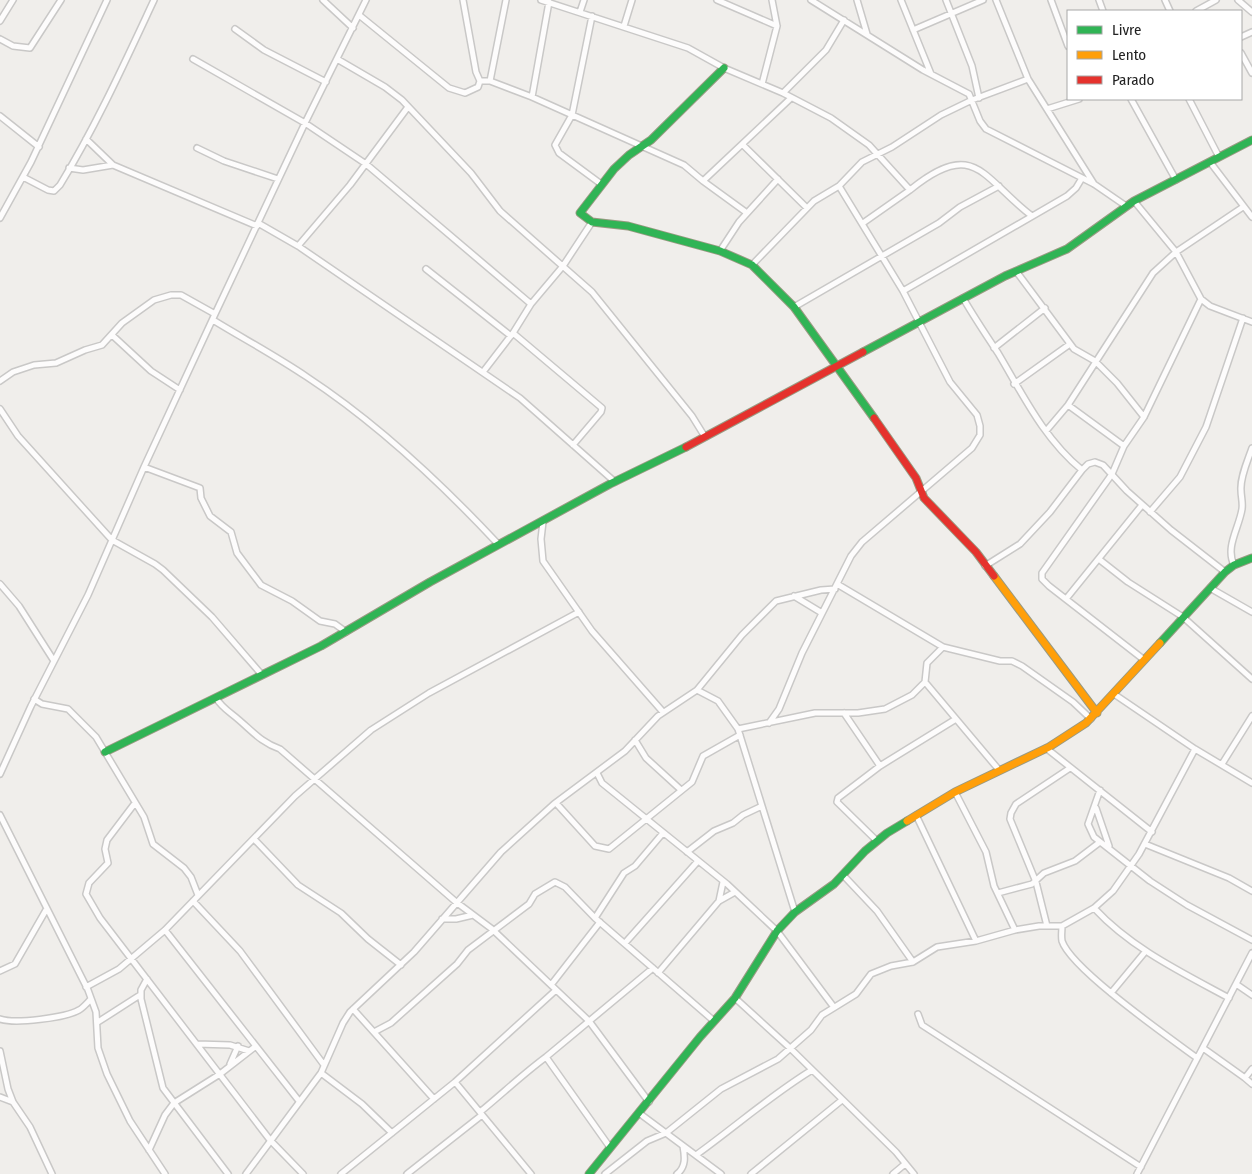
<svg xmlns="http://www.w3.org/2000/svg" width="1252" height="1174" viewBox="0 0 1252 1174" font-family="'Fira Sans Condensed',sans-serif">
  <rect width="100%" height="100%" fill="#f0eeeb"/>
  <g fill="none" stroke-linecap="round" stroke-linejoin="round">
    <g stroke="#c9c8c7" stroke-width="8">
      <path id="street" d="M323 0 353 28
        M463 0 476 72 480 81
        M541 0 688 48 724 68 783 93 831 118 869 145 910 190C975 137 982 178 1032 216
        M717 0 777 26
        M811 0 923 70 969 94 980 121 986 129 1094 184 1126 206
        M857 0 867 34
        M901 0 931 74
        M946 0 972 66 979 98
        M996 0 1028 79 1094 184
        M1051 0 1068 46
        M1099 0 1103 11
        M1165 0 1170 11
        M1238 0 1252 12
        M1196 11 1216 0
        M580 12 584 0
        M359 15 449 88 465 93 478 87 480 81
        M592 16 572 115 555 145 559 153 601 184
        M0 21 13 0
        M624 26 632 0
        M235 29 264 50 326 82
        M913 30 983 0
        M1241 37 1252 32
        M0 39 13 46 30 48 61 0
        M1241 53 1252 73
        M193 59 305 123 366 164 531 304
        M337 59 385 87 402 100 471 173 500 211 592 292 692 416 705 437
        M480 81H490L506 0
        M490 81 532 97 684 165 703 181 791 98
        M762 84 777 26 772 0
        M783 93 826 50 844 20
        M532 97 549 2
        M1131 99 1176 180
        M1189 99 1219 157
        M1047 109 1079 99
        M0 116 39 147
        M86 139 113 165 257 226
        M743 145 807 208
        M197 148 224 161 278 179
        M1210 162 1252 217
        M69 168 83 170 113 165
        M23 177 48 190 54 191 60 185C96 126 125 62 154 0
        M703 181 747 213
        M839 186 862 162 892 147 941 115 972 100 1028 79
        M1134 201 1176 252 1201 299 1210 306 1252 322
        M0 218 31 162 107 0
        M258 223 298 246 520 398 615 482
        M863 223 910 190
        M298 246 350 185 408 107
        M720 251 739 222 778 179
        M752 265 814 201 839 186 903 291 950 382 977 415 980 426V435L972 448 862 542 851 556 802 653 779 709 769 723
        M426 269 511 336
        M1016 271 1074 349 1095 361 1117 383 1144 417
        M903 291 1067 196 1076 188 1082 178
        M963 298C974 317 986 335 998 353 1023 395 1044 439 1082 470
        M794 307 939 223 960 207 999 186
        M213 320C244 339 276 356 307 377 377 423 441 483 498 544
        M513 333 602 408 601 412 573 445
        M112 335 151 371 180 390
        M994 348 1045 308
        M483 372 513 333 531 304 563 266 592 222
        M0 381 13 372 34 365 56 363 85 350 102 345 122 323 154 300 171 295H181L215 314
        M1014 384 1070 344
        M1068 405 1124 446
        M0 409 18 436 112 540 155 564 163 570 212 617 262 675
        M1046 431 1068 405 1153 273 1176 252 1243 207
        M144 467 200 488 201 498 210 516 231 532 237 553 261 585 292 601 320 621 335 624 346 632
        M1150 512 1180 477 1206 427 1243 318
        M543 522 541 539 543 561 592 631 663 712
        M1100 560 1128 582 1183 617 1252 679
        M1234 565C1225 547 1239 528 1242 509 1243 502 1241 497 1241 490 1240 477 1248 460 1252 448
        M985 566 1020 544 1050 512 1082 470 1088 464 1095 462 1103 465 1127 491 1171 530 1225 572
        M0 584 19 606 54 661
        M837 584 943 647 1000 661H1012L1022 666 1073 702 1091 719
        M1210 588 1252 612
        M794 596 822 613
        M1066 599 1142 505
        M943 647 927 663 925 682 999 770
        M1143 659 1049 586 1042 579V573L1112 474 1124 446 1144 417 1201 299
        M697 690 718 701 738 729
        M1114 694 1195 749 1252 783
        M216 698C222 708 230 712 239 720 253 732 262 743 280 749L456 902 492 929 589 1021 649 1102
        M34 699 42 704 68 709 96 737 144 817 153 844 184 868 191 877 198 895
        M844 713 880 766
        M635 740 646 758 680 789
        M1046 748 1152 832
        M1222 764 1252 716
        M597 773 602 783 727 884 777 931 833 1006
        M0 774 31 706 88 595 144 467 215 314 305 123 366 0
        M1100 790 1088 824 1094 837 1150 881 1187 905 1252 940
        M955 792 986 852 994 886 1015 930
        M135 803 107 840 105 849 108 863 89 883 86 894 100 918 270 1140 303 1174
        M556 803 595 846 609 849 692 782 703 756 740 735
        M1096 808 1109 846
        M0 815 88 990 96 1012 98 1048 107 1074 130 1121 165 1174
        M916 815 976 941
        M254 839 298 885 341 913 368 939 401 965
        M877 841 837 802 838 798 880 766 956 719
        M1145 844 1229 878 1252 891
        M687 852 714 831 733 823 743 815 762 806
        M843 875 877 911 913 962
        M998 893 1032 884 1044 873 1075 861 1100 842
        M193 901 240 951 324 1065
        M719 901 723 882
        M1094 908C1131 948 1181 972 1229 998
        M795 912 738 729 815 713H858L885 709 912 695 925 682
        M595 918 624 873 635 866 663 833
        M442 919H456L473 915
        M1047 926 1036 882 1010 819 1011 813 1016 804 1070 768
        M1062 926C1062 931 1061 936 1062 941 1071 969 1170 1038 1197 1058
        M165 930 299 1101
        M625 943 698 861
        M0 971 15 964 46 910
        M658 973 719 901 735 892
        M147 979 141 990V999L163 1088 228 1174
        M1236 984 1252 995
        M551 985 600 922
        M86 987 119 969 165 930 295 796 371 730 429 693 579 612
        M1111 993 1145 952
        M735 998 790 1048 896 1152 914 1174
        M353 1009 434 1099
        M918 1014 922 1025 1141 1167
        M0 1019C15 1024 65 1018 79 1010 83 1008 87 1003 91 999
        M98 1022 140 995
        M374 1032 391 1023 457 964 468 950 529 904 535 894 555 882 565 887 595 918 714 1021
        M197 1044 230 1045 249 1051
        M1203 1048 1245 1078 1252 1069
        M0 1051 8 1089 13 1102 30 1127 52 1174
        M546 1057 609 1146
        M230 1064 238 1046
        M321 1073 362 1104 392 1133
        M1245 1078 1252 1084
        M455 1082 531 1174
        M0 1097 13 1102
        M480 1112C502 1094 523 1074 546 1057L653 968
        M639 1113 721 1174
        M149 1150 165 1115 174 1103 220 1074 256 1046
        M696 1155C735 1127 771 1095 812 1070
        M246 1174 321 1073 343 1023 350 1012 414 952 501 852 554 804 625 751 658 716 697 690 742 635 776 601 821 590 835 589
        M341 1174 455 1082 556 990
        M407 1174 482 1115
        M605 1174 647 1141 666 1133 721 1089 778 1059 811 1030 822 1015 856 994 871 974 891 966 913 962 937 947 976 941 1015 930 1039 926H1062L1094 908 1113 891 1139 854 1195 749
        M677 1174C686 1167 685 1157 683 1146
        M751 1174 842 1100
        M893 1174 905 1164
        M1137 1174 1252 953"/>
    </g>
    <g stroke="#999a82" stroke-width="9">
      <path id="fast" d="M724 68 651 140 629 155 614 169 580 213 592 222 628 226 720 251 752 265 794 307 874 418
        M863 352 1005 276 1067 249 1134 201 1252 140
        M1160 643 1225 572 1234 565 1252 558
        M105 752 321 646 430 582 610 484 686 447
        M589 1174 700 1037 735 998 777 931 795 912 834 884 865 851 887 833 907 821"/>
    </g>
    <g stroke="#999a82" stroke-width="9">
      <path id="slow" d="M994 576 1097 713
        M907 821 955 792 1049 747 1086 723 1160 643"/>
    </g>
    <g stroke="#999a82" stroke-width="9">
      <path id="jam" d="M874 418 916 478 924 498 976 552 994 576
        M686 447 863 352"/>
    </g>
    <use href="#street" stroke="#fdfcfc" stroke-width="5"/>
    <use href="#fast" stroke="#30b455" stroke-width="7"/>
    <use href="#slow" stroke="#ff9f0a" stroke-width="7"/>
    <use href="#jam" stroke="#e5322d" stroke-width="7"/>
  </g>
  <rect x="1067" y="10" width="175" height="90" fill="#ffffff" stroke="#a7a7a7"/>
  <rect x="1077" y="26" width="25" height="8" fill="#30b455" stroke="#a7a7a7"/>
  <text x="1112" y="35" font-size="15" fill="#222222">Livre</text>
  <rect x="1077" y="51" width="25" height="8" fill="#ff9f0a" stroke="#a7a7a7"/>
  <text x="1112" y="60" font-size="15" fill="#222222">Lento</text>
  <rect x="1077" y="76" width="25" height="8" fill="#e5322d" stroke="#a7a7a7"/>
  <text x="1112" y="85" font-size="15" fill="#222222">Parado</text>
</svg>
